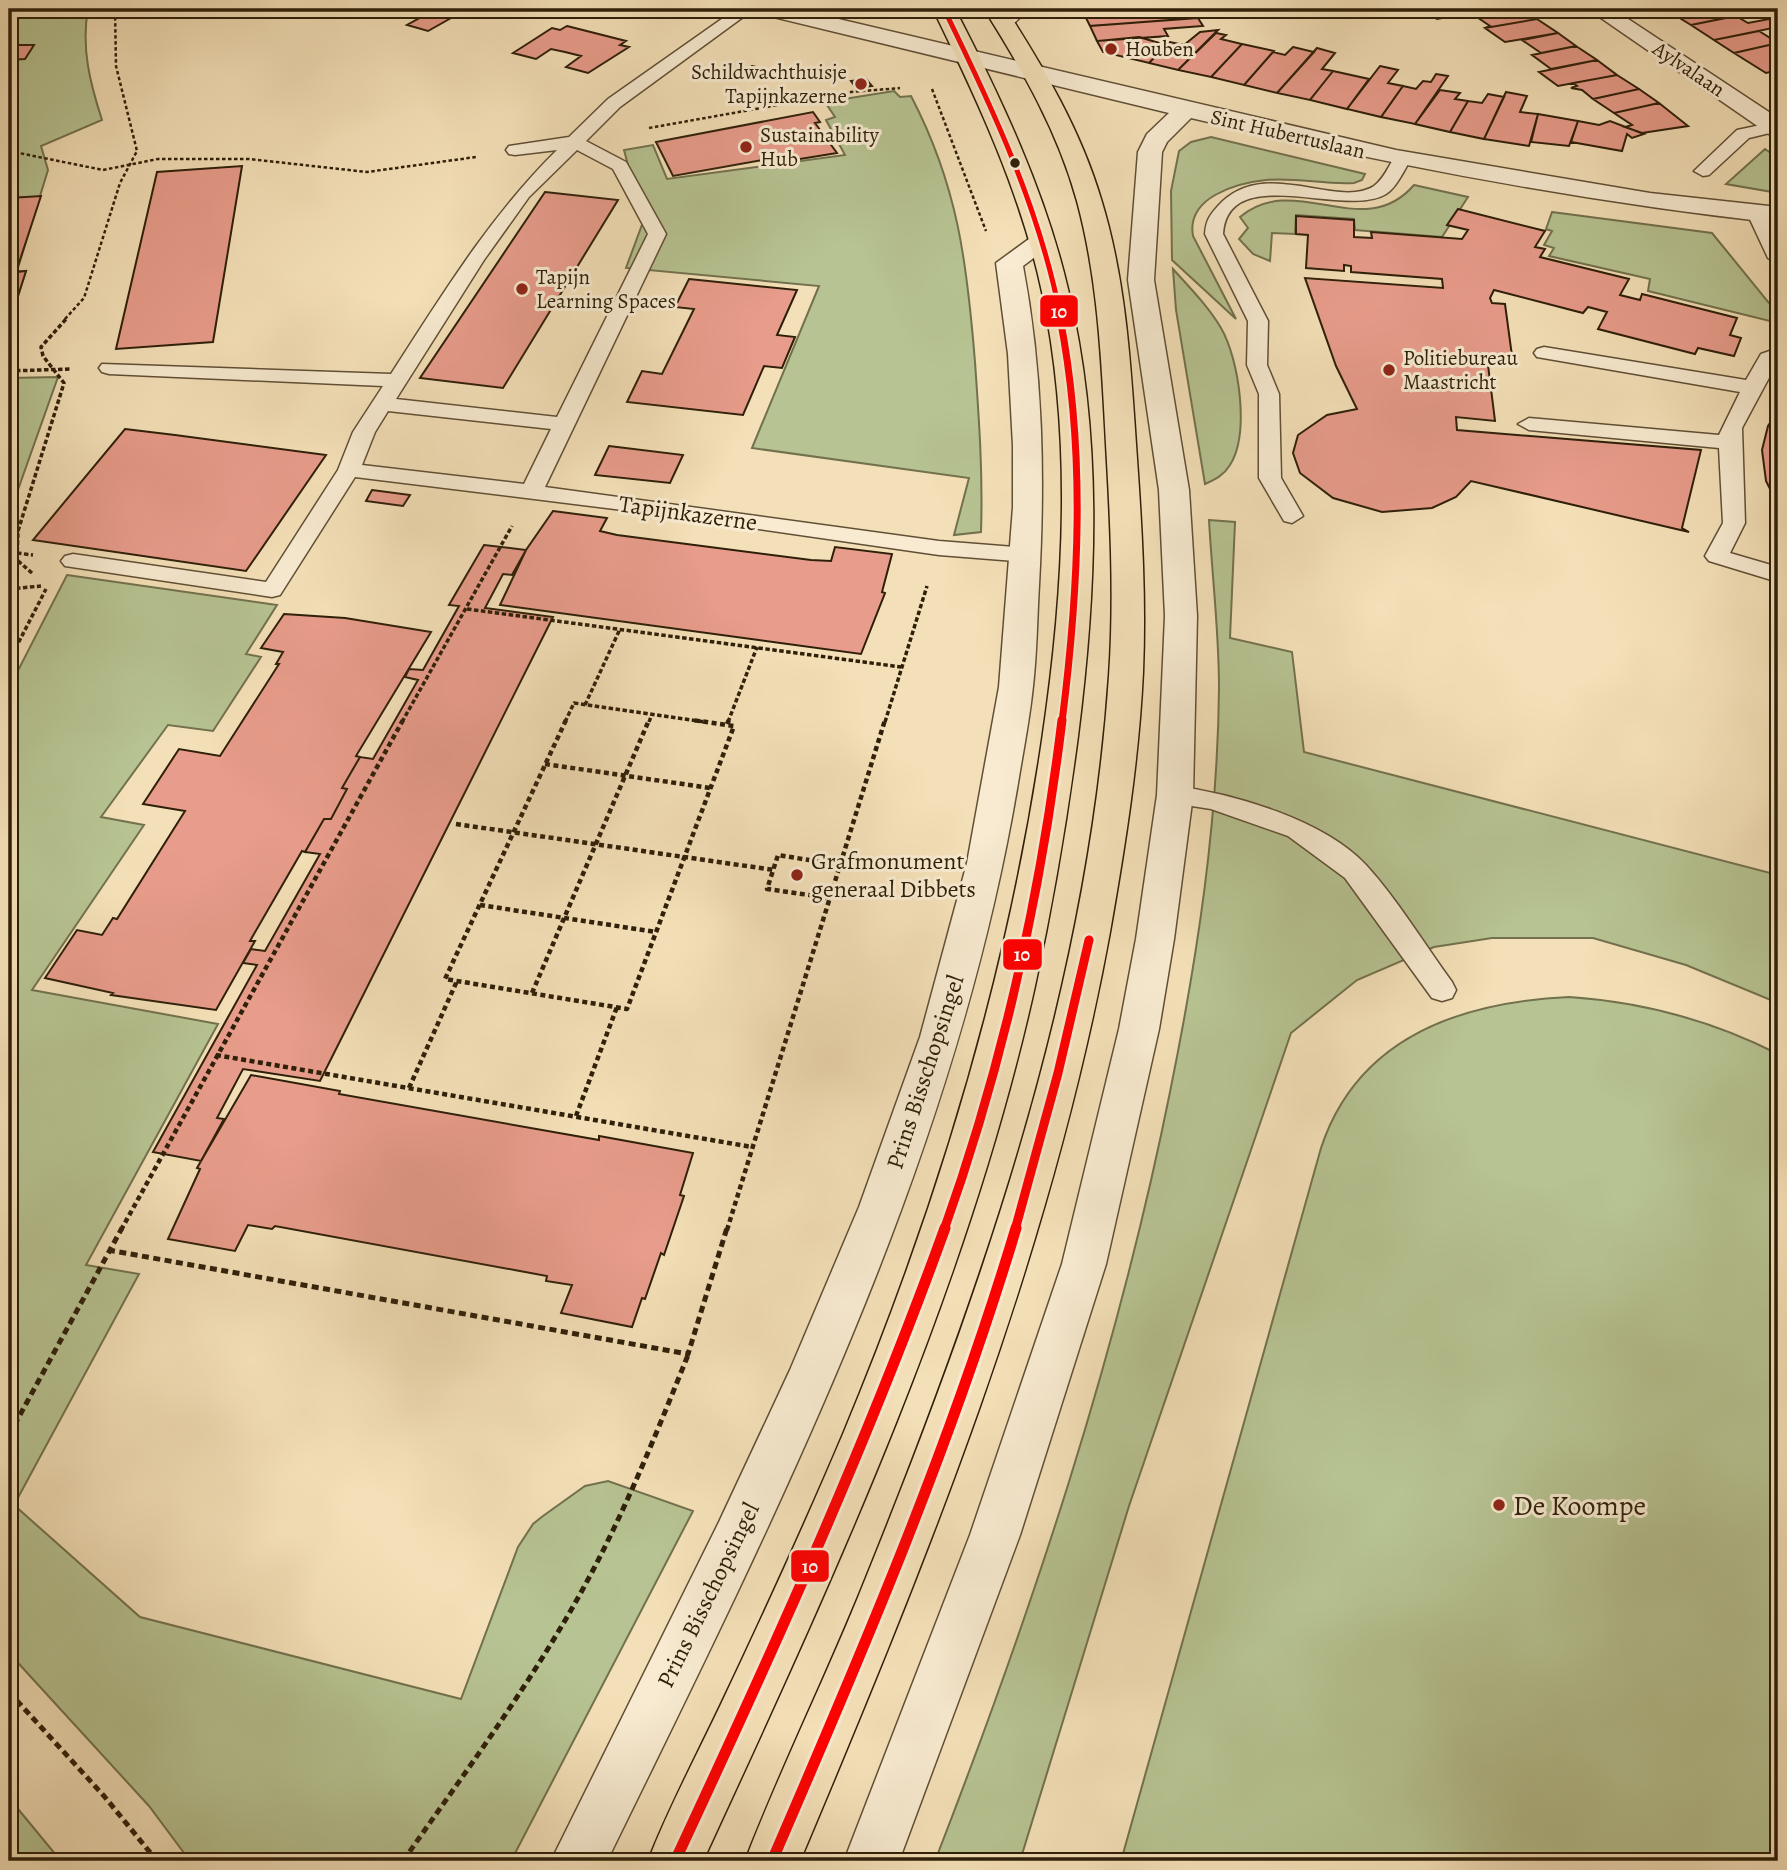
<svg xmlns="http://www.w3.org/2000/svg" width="1787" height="1870" viewBox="0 0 1787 1870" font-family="Alegreya,serif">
  <rect width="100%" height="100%" fill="#f4e0b8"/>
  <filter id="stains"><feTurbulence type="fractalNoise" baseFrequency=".00286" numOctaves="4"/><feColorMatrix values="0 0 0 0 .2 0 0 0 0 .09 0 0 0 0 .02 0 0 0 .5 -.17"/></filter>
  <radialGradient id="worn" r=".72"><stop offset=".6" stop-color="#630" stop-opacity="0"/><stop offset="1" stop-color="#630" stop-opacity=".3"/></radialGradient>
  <path fill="#b7c392" stroke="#72714e" stroke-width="2" d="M9 9H88C81 48 90 83 102 120L41 146 48 170 17 271H26L18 296H9Z
    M894 91 900 97 911 96C958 186 967 263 975 362 979 419 983 474 981 532L954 535 969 478 752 448 819 286 626 268 643 222 624 150 653 145 667 179 845 155 826 120 835 117 825 102Z
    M1211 137 1365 174 1362 180 1354 183C1325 185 1296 177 1266 180 1237 183 1186 197 1193 236L1236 319 1172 260 1171 191 1179 151 1191 142Z
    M1765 149 1778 158V193L1726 184Z
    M1414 185 1468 197 1442 237 1355 230 1354 219 1296 215 1295 234 1272 233 1270 261 1253 254 1239 239 1248 228 1240 217C1296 170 1363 244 1414 185Z
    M1552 212 1712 233 1778 314V323L1648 291 1650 279 1549 256 1554 248 1544 245 1552 231 1546 229Z
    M1173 269C1190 288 1208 306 1221 328 1239 359 1250 433 1230 465 1224 475 1216 479 1205 484L1176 310Z
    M58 377 9 515V378Z
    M1209 520 1235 522 1230 638 1292 652 1304 752 1778 875V1003L1686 965 1593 938H1492L1434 947 1357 980 1291 1033 1129 1506 1020 1861H935C1032 1611 1117 1356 1170 1092 1197 959 1218 823 1219 687 1219 631 1212 575 1209 520Z
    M67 575 277 605 246 654 261 657 213 731 168 725 101 817 144 825 32 990 218 1024 86 1265 139 1274 14 1505 140 1617 461 1699 518 1547 533 1524 543 1516 585 1486 608 1481 693 1511 511 1861H190L149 1806 9 1653V688Z
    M1569 997C1644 1002 1711 1020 1778 1054V1861H1121L1321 1148C1358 1036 1461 1002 1569 997Z
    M9 1798 61 1861H9Z"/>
  <path fill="#e89c8b" stroke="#2e1f09" stroke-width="2" d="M364 9H394L378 18 358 12Z
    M397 9H467L428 31 407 25 423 16Z
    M1121 9H1152L1155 13 1178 11 1183 19 1090 26 1083 12Z
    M1446 9H1492L1437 19 1428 12Z
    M1492 9H1523L1537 19 1485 28 1490 26 1471 13Z
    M1687 9H1742L1749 13 1691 25 1670 12Z
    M1736 16 1748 23 1769 19 1778 27 1714 40 1691 25Z
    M1198 18 1203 26 1164 29 1168 36 1097 41 1090 26Z
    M1537 19 1558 33 1505 42 1485 28Z
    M567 26 626 41 620 45 629 47 588 73 566 67 581 56 565 52 551 49 536 59 513 53 552 28 560 30Z
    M1218 30 1178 70 1149 63 1170 42 1184 45 1200 32Z
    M1759 31 1778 43 1734 53 1714 40Z
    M1216 33 1226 35 1221 39 1242 44 1211 77 1178 70Z
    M1558 33 1576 46 1541 53 1522 40Z
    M1139 37 1166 45 1149 63 1103 52 1097 41Z
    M1778 43V56H1774L1778 59V70L1766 73 1734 53Z
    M1242 44 1274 51 1244 85 1211 77Z
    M9 45H34L25 59 9 60Z
    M1576 46 1597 60 1551 69 1532 55Z
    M1293 47 1314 52 1277 93 1244 85 1273 52 1285 55Z
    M1317 48 1335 53 1322 69 1333 71 1310 100 1277 93Z
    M1597 60 1617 75 1558 86 1539 72Z
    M752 66 776 72 767 78 743 72Z
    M1380 66 1398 70 1388 83 1403 86 1381 117 1347 109Z
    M1333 71 1369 79 1347 109 1310 100Z
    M1436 74 1448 76 1415 124 1381 117 1403 86 1416 89 1423 81 1431 82Z
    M1617 75 1639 89 1593 99 1582 90 1571 88 1577 86 1573 83Z
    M866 79 872 86 856 88 851 81Z
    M1639 89 1659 103 1614 113 1593 99Z
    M1440 90 1460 93 1455 99 1468 101 1450 132 1415 124Z
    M1506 92 1527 96 1520 112 1538 114 1529 146 1484 139Z
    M1488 94 1504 97 1484 139 1450 132 1468 101 1482 103Z
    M1659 103 1688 126 1642 133 1625 127 1632 125 1614 113Z
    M813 112 820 122 815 123 837 153 800 159 790 155 673 176 656 142Z
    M1538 114 1578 121 1569 146 1531 142Z
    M1578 121 1599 125 1610 121 1644 134 1632 138 1627 134 1622 151 1571 142Z
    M242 166 213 342 116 349 157 172Z
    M545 192 618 200 503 388 420 378Z
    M41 196 16 272 26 271 18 296H9V198Z
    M1458 209 1545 231 1535 247 1545 249 1540 257 1629 279 1620 295 1640 300 1642 294 1737 318 1730 335 1741 338 1734 356 1698 348 1695 354 1598 329 1607 312 1588 307 1583 313 1494 290 1490 298 1492 303 1505 304 1512 356 1475 353 1476 365H1488L1495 421 1456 417 1457 430 1701 450 1682 528 1689 532 1471 481 1456 497 1432 508 1382 512 1333 498 1300 473 1293 453 1298 435 1327 415 1357 409 1336 366 1305 278 1443 288 1442 279 1351 272V266L1344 265V271L1306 268 1308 235 1296 234V216L1354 220V237L1372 238 1371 232 1462 239 1468 230 1447 225Z
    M689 279 797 290 777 335 795 337 782 368 764 366 743 415 627 402 642 371 662 374 694 309 675 307Z
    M1778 411V505L1766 481 1762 450 1768 426Z
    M125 429 175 435 326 455 246 571 33 540Z
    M609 446 683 455 670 483 595 475Z
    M372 490 410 495 403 506 366 501Z
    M553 511 607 518 600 531 617 535 811 560 831 561 835 547 892 554 882 592 885 593 861 654 500 605 526 550Z
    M484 545 526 550 512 575 503 574 485 608 553 617 320 1081 243 1069 217 1118 224 1119 201 1161 153 1152 257 965 243 963 251 949 265 951 320 854 305 852 324 819H331L347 789 342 788 360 757 373 759 418 680 405 677 409 669 423 670 459 606 449 605Z
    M284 614 345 618 431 632 356 756 360 757 342 788 347 789 331 819H324L305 852 302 851 250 941H255L216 1010 111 995 113 993 45 978 77 930 102 935 113 918 117 919 185 811 143 804 179 749 220 756 279 664H276L283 652 261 648Z
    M251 1075 340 1091 339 1094 599 1140V1136L693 1153 680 1195 684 1196 664 1255 661 1253 645 1299 642 1298 632 1327 561 1313 572 1285 546 1281 547 1276 275 1226 272 1229 248 1225 235 1251 168 1239 200 1169 197 1168Z"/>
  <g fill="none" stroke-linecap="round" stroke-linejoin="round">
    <g stroke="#604f35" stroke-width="3">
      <path id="lane" d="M736 9H754L620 107 586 141 626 162 666 234 545 487 939 541 1028 548 1036 550 1040 555 1036 560 1028 562 939 555 647 513 355 477 280 595 272 597 65 566 61 561 65 556 73 554 266 582 338 470 353 432 383 386 109 374 102 372 99 368 102 364 391 374C442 295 490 216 557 150L515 155 509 154 506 150 509 146 569 137 608 99ZM577 150 613 169 648 234 557 417 396 399 484 260 529 197ZM388 411 551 429 524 484 362 465 375 432Z
        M1775 122 1778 123V131L1749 138 1709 175 1703 176 1694 171 1737 130Z
        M1402 154 1411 159C1404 170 1397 187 1386 194 1345 219 1228 161 1223 234L1268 321 1267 365 1279 394 1281 478 1303 516 1292 523 1284 521 1259 478V394L1247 365 1248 321 1205 234C1206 221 1209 216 1218 206 1264 155 1337 210 1374 186 1384 179 1389 165 1396 155Z
        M1756 207 1763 209 1778 239V264L1768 258 1747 213Z
        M1544 347 1746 380 1761 354 1778 348V361L1742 428 1745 523 1730 553 1778 567V582L1709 561 1705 556 1723 523 1719 448 1529 430 1518 424 1529 418 1719 435 1740 392 1537 357 1534 353 1537 349Z
        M1175 786C1235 794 1324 820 1366 865 1398 900 1424 944 1452 982L1456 990 1452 998 1442 1001 1432 998 1345 878 1288 836 1211 809 1166 802 1162 795 1166 788Z"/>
    </g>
    <g stroke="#604f35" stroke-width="3">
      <path id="street" d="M758 9H796L1396 150 1650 193 1778 207V223C1579 201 1386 164 1191 118L1167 142 1162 152 1154 280 1189 490 1197 616 1193 795 1174 939 1159 1029 1106 1264 1020 1535 899 1861H844L970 1535 1062 1264 1119 1029 1136 939 1157 795 1165 616 1159 490 1128 280 1138 152 1147 134 1169 113 761 14Z
        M1005 9H1029L1011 26H995L992 21Z
        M1588 9H1613L1778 118V136L1769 134Z
        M1042 234 1051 236 1055 242 1023 266C1043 372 1045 477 1039 585 1037 618 1037 652 1033 686 1030 716 1024 747 1019 777 956 1162 776 1515 607 1861H551L719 1522 790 1370 859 1207 920 1037 967 863 999 687 1013 507V446L1008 354 996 263 1033 236Z"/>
    </g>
    <g stroke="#2e1f09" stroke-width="3">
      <path id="primary" d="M933 9H955C1001 98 1045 191 1068 289 1103 434 1097 588 1078 736 1067 820 1053 903 1035 986 968 1289 832 1581 703 1861H648C669 1807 697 1755 722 1702 764 1613 805 1524 843 1434 936 1211 1007 979 1042 740 1064 592 1073 439 1042 292 1021 193 977 99 933 9Z
        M984 9H1006C1044 68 1081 131 1101 199 1127 283 1131 372 1137 459 1142 530 1146 601 1143 672 1139 759 1125 847 1110 932 1051 1255 927 1560 800 1861H745C782 1765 829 1671 867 1575 983 1288 1088 987 1109 676 1114 605 1111 533 1107 462 1102 375 1100 286 1077 201 1058 132 1022 69 984 9Z"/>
    </g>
    <path stroke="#2e1f09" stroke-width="2.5" stroke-dasharray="3.5 2.5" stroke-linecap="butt" d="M932 89 986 231
      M649 128 851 92 900 88
      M9 151 103 170 158 159H249L367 172 476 157
      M65 319 84 298 120 183 137 151 116 66 115 9"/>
    <path stroke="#2e1f09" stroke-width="3.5" stroke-dasharray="4.5 2.5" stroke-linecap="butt" d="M9 371 70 369
      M17 553 33 555
      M32 573 17 560 18 531 64 383 43 356 41 347 67 318
      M9 589 41 586
      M467 609 901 667
      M9 661 46 589
      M585 705 620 629
      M402 722 512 526
      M565 722 574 703 705 722
      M649 722 652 714
      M728 722 757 647
      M885 722 927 586"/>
    <path stroke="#2e1f09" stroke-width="4.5" stroke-dasharray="5 3.5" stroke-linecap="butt" d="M566 720 445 979 627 1009 734 726 692 720
      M727 724 729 720
      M545 764 710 788
      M456 824 774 870
      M830 898 767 889 778 855 840 865
      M480 905 656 932
      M532 993 649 720
      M216 1055 752 1147
      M409 1088 457 981
      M576 1116 617 1007
      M121 1230 403 720
      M727 1230 885 720"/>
    <path stroke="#2e1f09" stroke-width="5" stroke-dasharray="7 4.5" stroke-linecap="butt" d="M108 1250 688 1354 727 1228
      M9 1435 122 1228
      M9 1692 104 1796 157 1861
      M403 1861C464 1774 527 1689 579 1596 622 1519 655 1437 688 1355"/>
    <use href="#lane" fill="#f8ebd1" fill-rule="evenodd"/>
    <use href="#street" fill="#f8ebd1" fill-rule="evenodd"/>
    <use href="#primary" fill="#f4e0b8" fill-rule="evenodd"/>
    <g stroke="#f8ebd1" stroke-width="9">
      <path id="bus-1-far3" d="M944 9C993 109 1040 209 1061 319"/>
    </g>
    <g stroke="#f8ebd1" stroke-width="11">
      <path id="bus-1-far2" d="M1060 318C1086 451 1079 588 1062 722"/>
    </g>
    <g stroke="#f8ebd1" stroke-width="14">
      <path id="bus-1-far1" d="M944 1230C1003 1065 1041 893 1062 720
        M1015 1230 1058 1073 1089 940"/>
    </g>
    <g stroke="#f8ebd1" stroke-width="17">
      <path id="bus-1" d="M675 1861C772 1653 867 1444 945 1228
        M772 1861C862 1653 951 1445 1016 1228"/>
    </g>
    <use href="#bus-1-far3" stroke="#f00" stroke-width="5"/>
    <use href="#bus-1-far2" stroke="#f00" stroke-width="7"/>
    <use href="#bus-1-far1" stroke="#f00" stroke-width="9"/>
    <use href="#bus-1" stroke="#f00" stroke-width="11"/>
  </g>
  <g fill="#8f2418" stroke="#f8ebd1" stroke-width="2.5">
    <circle cx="1111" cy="49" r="7"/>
    <circle cx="861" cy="84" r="7"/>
    <circle cx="746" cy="147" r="7"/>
    <circle cx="522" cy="289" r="7"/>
    <circle cx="1389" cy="370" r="7"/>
    <circle cx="797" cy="875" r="7"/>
    <circle cx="1499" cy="1505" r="7"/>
  </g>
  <circle fill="#2e1f09" stroke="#f8ebd1" stroke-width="2.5" cx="1015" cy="163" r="6"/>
  <g text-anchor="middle" stroke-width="6" stroke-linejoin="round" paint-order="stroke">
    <g font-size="21" fill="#2e1f09" stroke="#f8ebd1" text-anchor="start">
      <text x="1125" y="56">Houben</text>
      <text x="847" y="79" text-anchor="end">Schildwachthuisje<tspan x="847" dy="24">Tapijnkazerne</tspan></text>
      <text x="760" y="142">Sustainability<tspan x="760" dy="24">Hub</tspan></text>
      <text x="536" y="284">Tapijn<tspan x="536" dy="24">Learning Spaces</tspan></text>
      <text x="1403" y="365">Politiebureau<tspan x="1403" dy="24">Maastricht</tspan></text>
    </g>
    <g font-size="21" fill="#2e1f09" stroke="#f8ebd1">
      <text transform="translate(1689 69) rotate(34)" y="7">Aylvalaan</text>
      <text transform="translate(1288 134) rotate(13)" y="7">Sint Hubertuslaan</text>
    </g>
    <g font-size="24" fill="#2e1f09" stroke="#f8ebd1">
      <text transform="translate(688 513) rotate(8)" y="8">Tapijnkazerne</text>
      <text transform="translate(925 1072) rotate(-72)" y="8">Prins Bisschopsingel</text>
      <text transform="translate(708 1595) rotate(-64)" y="8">Prins Bisschopsingel</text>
    </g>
    <g font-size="24" fill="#2e1f09" stroke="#f8ebd1" text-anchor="start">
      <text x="811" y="869">Grafmonument<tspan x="811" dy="28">generaal Dibbets</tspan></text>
    </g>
    <g font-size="28" fill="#2e1f09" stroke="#f8ebd1" text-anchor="start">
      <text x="1513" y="1515">De Koompe</text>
    </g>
  </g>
  <g stroke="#f8ebd1" stroke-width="2.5">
    <rect x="1039" y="294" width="40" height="34" rx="7" fill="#f00"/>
    <rect x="1002" y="938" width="41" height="33" rx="7" fill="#f00"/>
    <rect x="790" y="1549" width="40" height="34" rx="7" fill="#f00"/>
  </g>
  <g font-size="19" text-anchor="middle" font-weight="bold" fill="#fff">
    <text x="1059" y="318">10</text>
    <text x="1022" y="961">10</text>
    <text x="810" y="1573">10</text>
  </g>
  <rect width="1787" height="1870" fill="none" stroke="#f4e0b8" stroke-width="35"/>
  <rect x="10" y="10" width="1766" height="1849" fill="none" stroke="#2e1f09" stroke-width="3.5"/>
  <rect x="18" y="18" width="1752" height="1835" fill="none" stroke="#2e1f09" stroke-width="2"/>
  <rect width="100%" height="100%" filter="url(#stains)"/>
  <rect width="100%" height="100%" fill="url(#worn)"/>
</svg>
